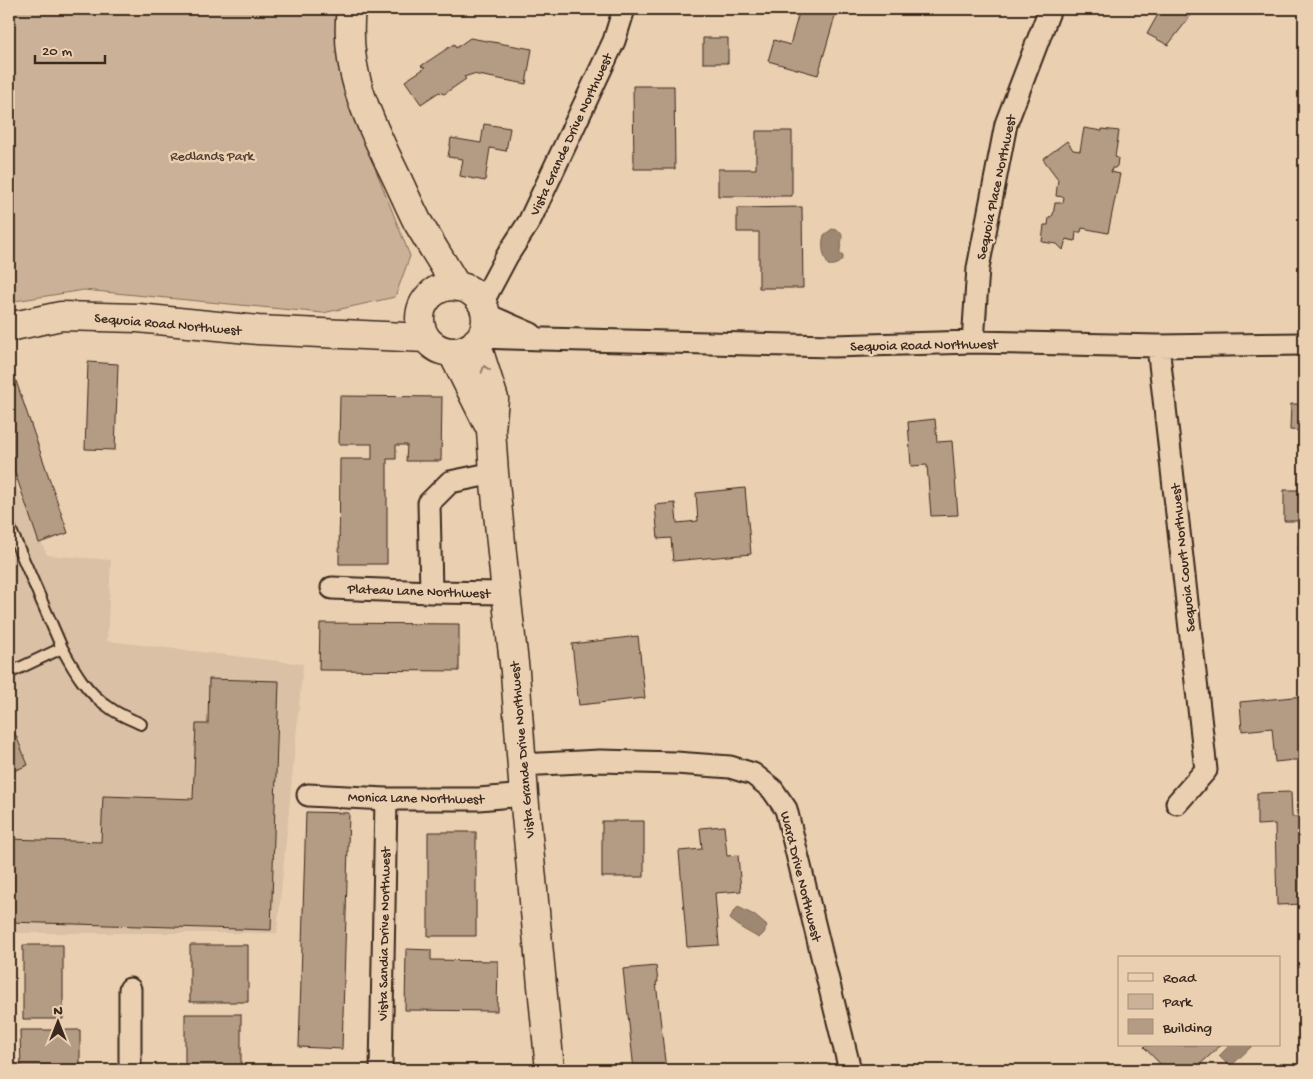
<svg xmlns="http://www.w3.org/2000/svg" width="1313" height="1079" viewBox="0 0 1313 1079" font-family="'Gochi Hand',sans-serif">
  <rect width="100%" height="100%" fill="#eacfb1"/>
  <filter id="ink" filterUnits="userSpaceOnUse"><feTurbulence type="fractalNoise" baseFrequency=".02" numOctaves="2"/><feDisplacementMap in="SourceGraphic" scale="10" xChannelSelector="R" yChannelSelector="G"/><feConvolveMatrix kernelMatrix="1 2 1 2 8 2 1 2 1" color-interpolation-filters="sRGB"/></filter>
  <g filter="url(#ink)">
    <path fill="#dac0a4" d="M9 470 47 555 111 560 107 641 303 664 277 933H9Z"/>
    <path fill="#cbb197" stroke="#836e5a" d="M9 9H334L344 90 410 256 395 297 323 313 84 290 15 301 9 303Z"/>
    <path fill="#9f8872" stroke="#776250" d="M832 229C849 231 839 243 840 254L843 256V258C839 264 834 266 828 265 823 255 821 246 824 235Z
      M738 907 754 915 767 926 764 933 759 938 743 929 730 919 733 912Z
      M1230 1045H1253L1230 1067 1219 1056Z"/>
    <path fill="#b49c84" stroke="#3b2a1e" d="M800 9H837L818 75 768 61 774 40 790 45Z
      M1161 9H1196L1168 45 1147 34Z
      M470 38 532 49 526 84 473 74 464 77 466 79 444 94 439 92 421 104 405 81 425 68 421 66 454 44 456 48Z
      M703 38H728V63H703Z
      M633 86H674L675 169H634Z
      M484 124 510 128 506 151 490 148 485 181 460 176 463 159 448 157 451 138 481 143Z
      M1084 128 1102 131V129L1119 131 1115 157 1118 158 1117 166 1115 168H1112L1111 172 1120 174 1108 233 1082 228 1081 232H1076L1075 241 1066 239 1063 250 1057 244 1042 242 1044 225H1048L1049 218 1053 215 1055 203H1063L1064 197 1056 196 1058 179 1043 159 1067 141 1073 150 1080 151Z
      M756 131H792V196H718V169H756Z
      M802 207 803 288H759V232H737V208Z
      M88 362 118 364 115 450 85 449Z
      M14 375 68 533 39 543 9 455V377Z
      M340 396 442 397 441 461H406L407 445H396V459H387V564H339L340 459H372V444H339Z
      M1291 404H1304V431L1290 430Z
      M935 419 937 442 952 441 958 515 931 516 927 465 911 466 908 422Z
      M745 488 751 554 673 561 671 538 658 539 655 505 675 503 677 523 698 521 696 493Z
      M1284 490H1304V521H1284Z
      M1304 546V562L1301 563 1298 547Z
      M320 623 459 624V671L319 670Z
      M638 636 645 698 579 705 572 644Z
      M209 679 279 681 271 930 9 922V839L101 842 103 796 193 799 196 724H208Z
      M1304 696V759L1275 762 1272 728 1242 731 1240 702Z
      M12 726 28 765 9 773V727Z
      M1291 792 1292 817H1304V904L1277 905 1275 824 1257 825V793Z
      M306 812 349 813 342 1049 299 1047Z
      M602 821H644V877H602Z
      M724 826 727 856 738 855 741 891 715 893 719 945 687 947 679 851 702 849 700 828Z
      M428 832H476V936H428Z
      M23 945H63V1019H23Z
      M190 945H248V1002H190Z
      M406 949 431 950V960L498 961 497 1011 405 1010Z
      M656 966 658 982H656L666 1070H634L623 969Z
      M185 1014H241V1070H185Z
      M20 1030H80V1070H21Z
      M1146 1045H1221L1194 1070H1166L1144 1047Z"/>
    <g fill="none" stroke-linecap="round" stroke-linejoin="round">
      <g stroke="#3b2a1e" stroke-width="14">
        <path id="lane" d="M9 526 62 648 9 673
          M62 648C75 672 87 693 110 708 119 715 131 719 141 724"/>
      </g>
      <g stroke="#3b2a1e" stroke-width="25">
        <path id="street" d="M482 303 507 256 529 222 614 41 624 9
          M485 314 531 334
          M481 337 543 339 833 346 973 342 1158 346 1304 344
          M973 342 978 268 1006 124 1050 9
          M1158 346 1206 770 1177 803
          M332 588 431 592 506 593
          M431 592 429 503 450 482 494 473
          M521 765 600 761 676 763 730 767 753 774 772 789 786 809 850 1070
          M308 795 386 799H479L524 795
          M130 989V1070
          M381 1070 386 799"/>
      </g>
      <g stroke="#3b2a1e" stroke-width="31">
        <path id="secondary" d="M351 9C344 68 366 114 391 166 400 184 408 203 417 221 430 243 444 265 457 287
          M420 319a33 33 0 1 1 66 0a33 33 0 1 1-66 0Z
          M9 327 61 316 138 318 258 330 426 338
          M476 342 494 399 491 430 494 473 506 593 515 672 524 795 550 1070
          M452 352 487 422"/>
      </g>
      <use href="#lane" stroke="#eacfb1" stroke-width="10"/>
      <use href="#street" stroke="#eacfb1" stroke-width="21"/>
      <use href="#secondary" stroke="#eacfb1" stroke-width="28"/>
    </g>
    <defs><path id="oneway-chevron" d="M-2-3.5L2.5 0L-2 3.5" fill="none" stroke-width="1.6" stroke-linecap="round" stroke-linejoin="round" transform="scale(1.25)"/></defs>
    <use stroke="#927c68" href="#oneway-chevron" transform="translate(485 369) rotate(-107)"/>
  </g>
  <g text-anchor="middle" stroke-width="5" stroke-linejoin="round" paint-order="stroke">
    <g font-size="14" fill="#3b2a1e" stroke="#eacfb1">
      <text transform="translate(570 134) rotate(-65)" y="5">Vista Grande Drive Northwest</text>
      <text transform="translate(995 187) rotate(-78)" y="5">Sequoia Place Northwest</text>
      <text transform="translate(168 323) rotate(5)" y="5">Sequoia Road Northwest</text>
      <text transform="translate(924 344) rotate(-1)" y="5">Sequoia Road Northwest</text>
      <text transform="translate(1182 558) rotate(-96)" y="5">Sequoia Court Northwest</text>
      <text transform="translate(419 590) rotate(2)" y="5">Plateau Lane Northwest</text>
      <text transform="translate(521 750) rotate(-95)" y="5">Vista Grande Drive Northwest</text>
      <text transform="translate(416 797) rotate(1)" y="5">Monica Lane Northwest</text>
      <text transform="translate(802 876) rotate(76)" y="5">Ward Drive Northwest</text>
      <text transform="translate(383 934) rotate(-89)" y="5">Vista Sandia Drive Northwest</text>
    </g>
    <g font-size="14" fill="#513e30" stroke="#eacfb1">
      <text x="212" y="160">Redlands Park</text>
    </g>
  </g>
  <rect width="1313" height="1079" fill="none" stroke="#eacfb1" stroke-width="30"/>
  <rect x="15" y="15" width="1283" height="1049" fill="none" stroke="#3b2a1e" stroke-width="2" filter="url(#ink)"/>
  <rect x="1118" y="956" width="162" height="90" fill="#eacfb1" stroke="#a48d76"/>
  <rect x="1128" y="973" width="25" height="8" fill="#eacfb1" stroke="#a48d76"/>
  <text x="1163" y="982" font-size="15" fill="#3b2a1e">Road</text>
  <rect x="1128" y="994" width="25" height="15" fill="#cbb197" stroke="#a48d76"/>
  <text x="1163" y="1006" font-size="15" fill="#3b2a1e">Park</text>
  <rect x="1128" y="1019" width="25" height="15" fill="#b49c84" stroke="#a48d76"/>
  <text x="1163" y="1032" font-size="15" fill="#3b2a1e">Building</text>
  <g transform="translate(58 1022)" stroke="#eacfb1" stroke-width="4" paint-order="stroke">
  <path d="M0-4L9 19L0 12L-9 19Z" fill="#3b2a1e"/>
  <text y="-8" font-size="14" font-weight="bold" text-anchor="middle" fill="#3b2a1e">N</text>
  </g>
  <path d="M35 55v8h70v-8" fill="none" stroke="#3b2a1e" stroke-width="2.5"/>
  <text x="42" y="55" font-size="15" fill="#3b2a1e" stroke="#eacfb1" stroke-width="4" paint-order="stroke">20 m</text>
</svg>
